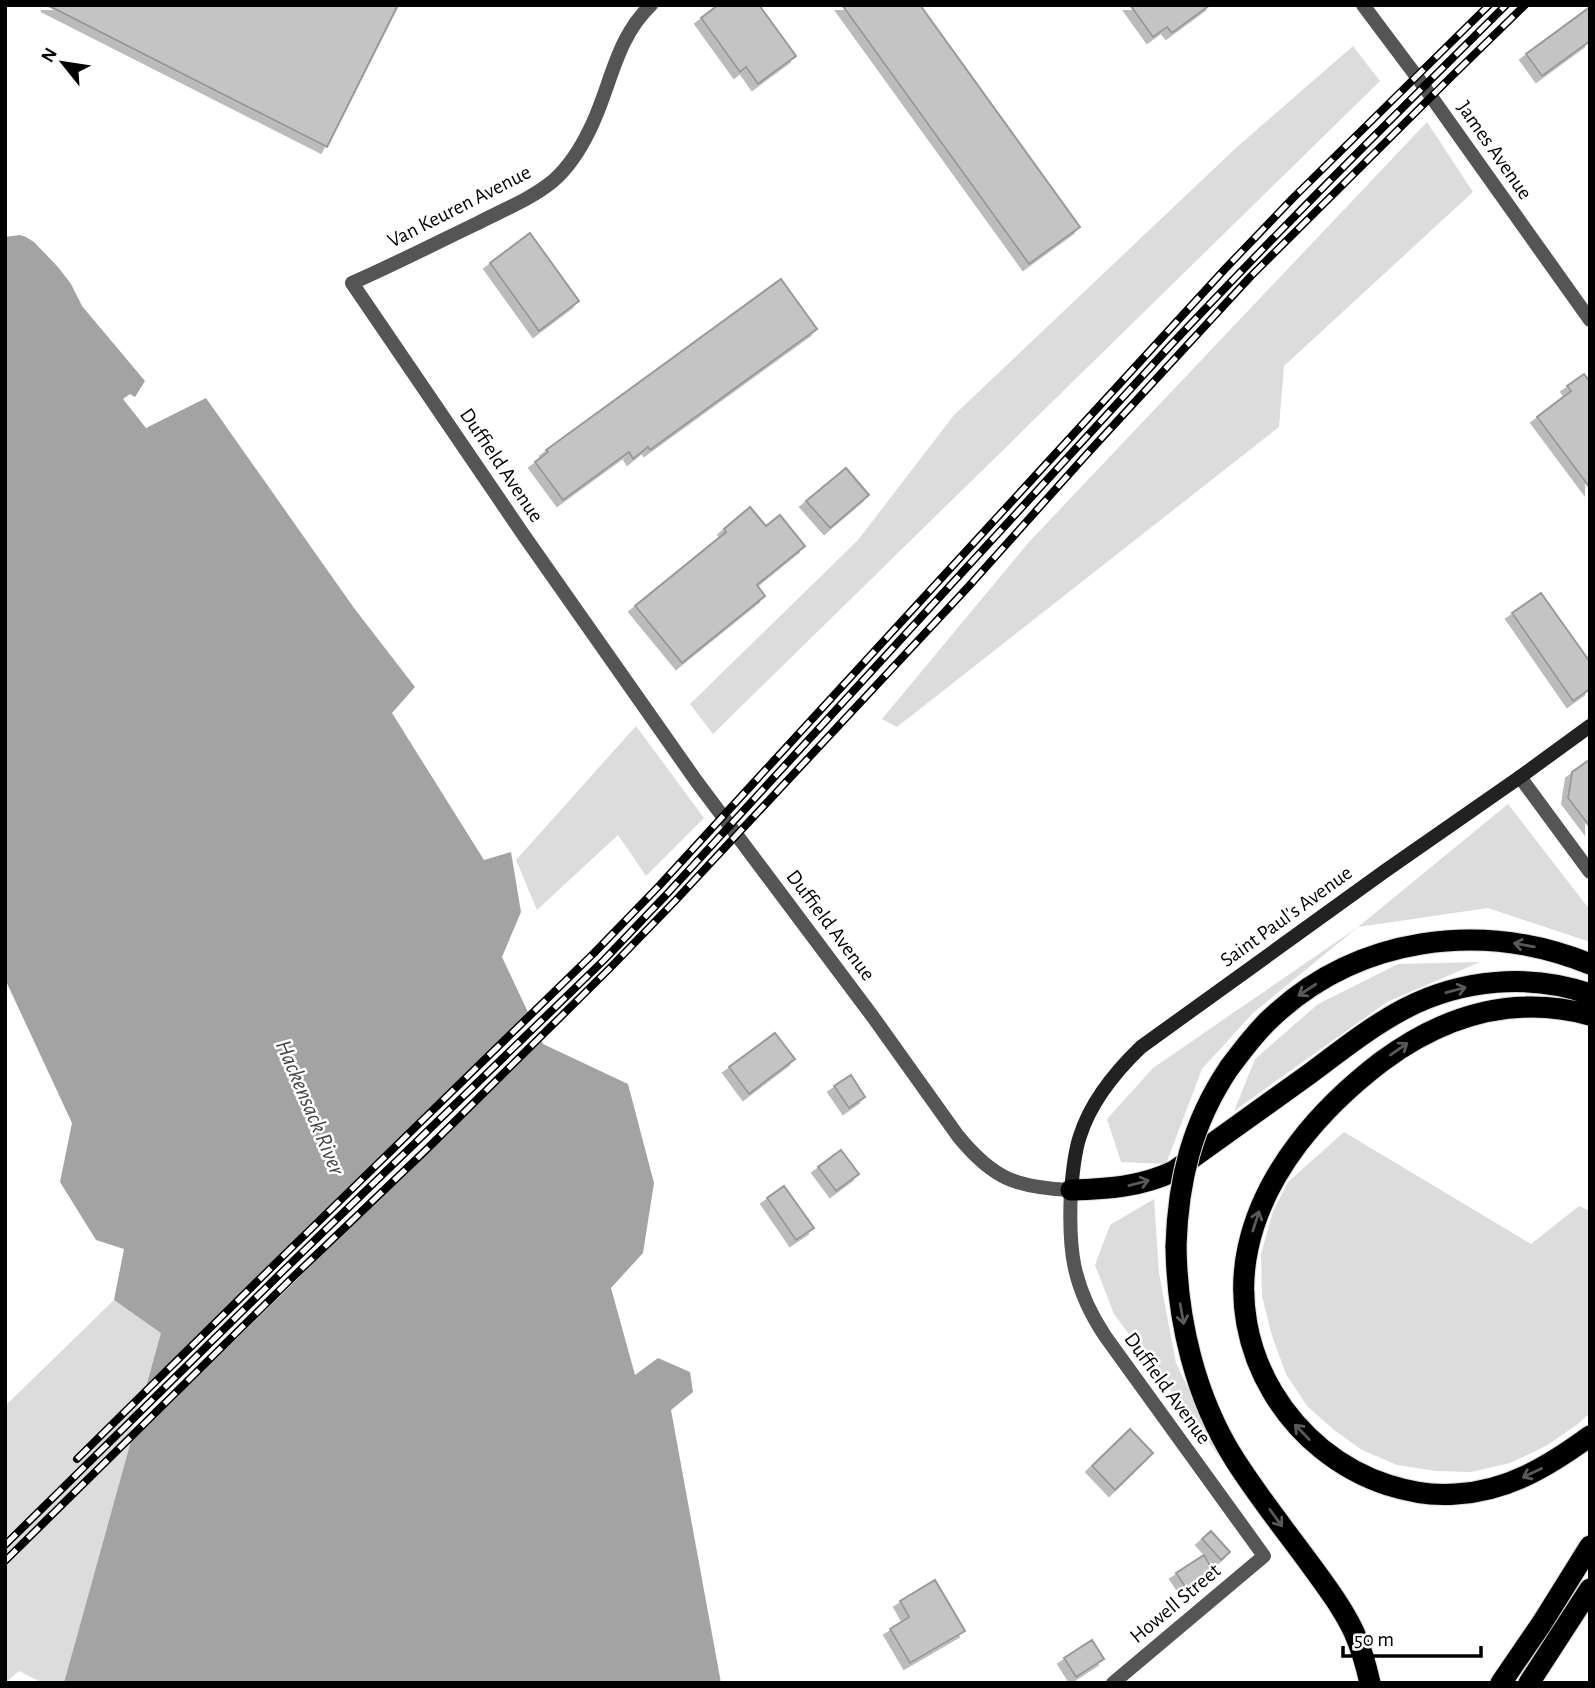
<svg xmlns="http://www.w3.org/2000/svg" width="1595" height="1688" viewBox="0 0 1595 1688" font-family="'Alegreya Sans',sans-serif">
  <defs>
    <filter id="shadow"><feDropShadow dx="-6" dy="6" stdDeviation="0" flood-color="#0004"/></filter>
  </defs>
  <rect width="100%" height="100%" fill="#fff"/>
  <path fill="#dcdcdc" d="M1353 46 1380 81 713 734 690 704 858 540 954 415 1238 146Z
    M1427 122 1473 192 1284 366 1279 427 897 727 882 719 1029 542Z
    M636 726 704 818 646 876 618 835 537 910 516 860Z
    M1508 804 1590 910V942L1488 908 1358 927 1253 1013 1202 1069 1166 1164 1121 1162 1107 1119 1153 1068 1358 927Z
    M1480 962 1387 1002 1234 1111 1255 1059 1318 1004 1398 964Z
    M1344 1132 1531 1244 1579 1206 1590 1211V1413L1578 1424 1546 1446 1510 1463 1471 1472 1436 1471 1397 1465 1362 1450 1334 1430 1307 1406 1286 1374 1272 1336 1262 1296 1261 1254 1273 1211 1288 1182Z
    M1154 1199 1159 1273 1176 1363 1225 1464 1114 1314 1095 1265 1110 1225Z
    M114 1300 162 1333 143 1437 65 1683H43L19 1671 5 1683V1406Z"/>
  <path fill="#a3a3a3" d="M20 235 26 237 34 242 58 267 71 284 82 306 145 381 135 397 130 394 123 399 146 428 206 398 354 608 415 687 392 713 484 860 511 852 521 912 502 957 543 1044 628 1084 654 1183 643 1253 611 1288 635 1375 658 1358 690 1372 693 1392 671 1410 721 1683H64L161 1333 114 1300 124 1249 96 1240 60 1182 72 1123 5 979V237Z"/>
  <path fill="#fff" d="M532 1011 544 1037 127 1446 141 1393Z"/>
  <path fill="#c4c4c4" stroke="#999" stroke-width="2" filter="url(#shadow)" d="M47 5H398L327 147Z
    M718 5H759L796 56 758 84 746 67 740 72 701 18Z
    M842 5H920L1080 227 1029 264Z
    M1130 5H1210L1172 33 1167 27 1153 37Z
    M1590 7V41L1542 76 1526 54Z
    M530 233 579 301 539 331 490 263Z
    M781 279 817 329 650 450 648 447 633 459 629 452 563 500 535 462 548 452 546 450Z
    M1584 374 1588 379 1590 377V488L1537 417 1571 391 1567 386Z
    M846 468 869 495 830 528 806 501Z
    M750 507 766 526 780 515 805 546 757 585 765 596 682 663 635 606 726 532 724 529Z
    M1541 593 1590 662V689L1573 701 1512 613Z
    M1589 760H1590V827L1568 798 1572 772Z
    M775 1033 795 1059 749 1094 729 1067Z
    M851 1075 865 1097 849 1108 834 1086Z
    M841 1150 859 1174 836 1191 818 1167Z
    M784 1186 814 1228 796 1240 767 1198Z
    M1130 1429 1153 1453 1115 1490 1092 1466Z
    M1211 1531 1230 1552 1221 1560 1202 1539Z
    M1204 1555 1213 1570 1186 1588 1176 1573Z
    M935 1580 965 1631 910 1663 890 1629 909 1617 900 1601Z
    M1092 1640 1104 1659 1076 1677 1064 1658Z"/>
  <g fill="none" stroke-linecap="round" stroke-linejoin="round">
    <g stroke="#dbdbdb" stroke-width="23">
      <path id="highway" d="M1590 1015C1513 994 1443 1016 1381 1062 1321 1108 1264 1172 1248 1248 1226 1350 1290 1453 1388 1485 1410 1492 1433 1496 1456 1494 1508 1491 1549 1466 1590 1436
        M1229 1068C1242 1051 1254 1034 1270 1019 1357 936 1481 920 1590 964
        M1071 1190C1107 1189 1141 1187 1174 1171 1219 1139 1263 1107 1308 1075 1339 1052 1370 1027 1404 1009 1461 979 1530 973 1590 994
        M1176 1246C1177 1320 1195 1397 1235 1460 1258 1496 1285 1530 1310 1564 1326 1586 1342 1607 1354 1632 1361 1648 1366 1665 1370 1683
        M1501 1683 1542 1623 1590 1546
        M1529 1683 1590 1589"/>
    </g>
    <path stroke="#555" stroke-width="14" d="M651 5C615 39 611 87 590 129 581 148 569 167 553 181 531 199 503 210 478 223 436 243 395 264 352 283L525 537 697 782 873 1017 958 1136C993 1179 1017 1188 1071 1190 1068 1249 1072 1286 1105 1336L1264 1556 1113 1683
      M1363 5 1420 81 1590 320
      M1520 777 1590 872"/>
    <path stroke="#222" stroke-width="14" d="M1071 1190C1073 1172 1074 1153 1080 1136 1091 1101 1115 1072 1141 1047L1385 871 1520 777 1590 726"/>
    <use href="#highway" stroke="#000" stroke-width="21"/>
    <g stroke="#000" stroke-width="8">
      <path id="rail" d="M77 1459 277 1262 594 953 659 886 1224 270 1293 198 1489 5
        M5 1545 284 1270 604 960 667 894 1169 347C1279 230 1392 118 1506 5
        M5 1561 293 1277 427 1149 611 967 675 901 969 586 1087 454 1251 276 1451 77 1525 5"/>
    </g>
    <use href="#rail" stroke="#fff" stroke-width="5" stroke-dasharray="16" stroke-linecap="butt"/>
    <g stroke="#dbdbdb" stroke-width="23" stroke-linecap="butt">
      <path id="highway-bridge" d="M1176 1246C1178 1180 1192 1123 1229 1068"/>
    </g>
    <use href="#highway-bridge" stroke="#000" stroke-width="21"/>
  </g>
  <defs><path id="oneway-shaft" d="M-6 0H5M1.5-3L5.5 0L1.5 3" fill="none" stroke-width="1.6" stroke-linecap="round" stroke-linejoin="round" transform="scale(1.75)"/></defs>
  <g stroke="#595959">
    <use href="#oneway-shaft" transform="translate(1524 945) rotate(-170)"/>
    <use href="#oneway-shaft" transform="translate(1307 990) rotate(147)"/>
    <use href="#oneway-shaft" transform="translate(1456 990) rotate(-15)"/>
    <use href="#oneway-shaft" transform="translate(1399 1049) rotate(-35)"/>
    <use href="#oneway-shaft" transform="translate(1139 1183) rotate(-15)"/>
    <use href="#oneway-shaft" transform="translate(1256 1221) rotate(-72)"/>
    <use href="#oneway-shaft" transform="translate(1182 1314) rotate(80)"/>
    <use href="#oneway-shaft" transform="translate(1302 1432) rotate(-134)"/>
    <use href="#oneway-shaft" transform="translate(1532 1473) rotate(154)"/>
    <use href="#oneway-shaft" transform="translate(1276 1518) rotate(54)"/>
  </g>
  <g text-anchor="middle" stroke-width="5" stroke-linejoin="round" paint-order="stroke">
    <g font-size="21" fill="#000" stroke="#fff">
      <text transform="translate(1495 150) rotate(55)" y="7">James Avenue</text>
      <text transform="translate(459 206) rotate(-27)" y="7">Van Keuren Avenue</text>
      <text transform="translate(502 465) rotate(56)" y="7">Duffield Avenue</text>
      <text transform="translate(1286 916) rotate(-36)" y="7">Saint Paul's Avenue</text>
      <text transform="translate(831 925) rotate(53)" y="7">Duffield Avenue</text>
      <text transform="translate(1168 1388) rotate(54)" y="7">Duffield Avenue</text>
      <text transform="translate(1175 1603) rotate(-40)" y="7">Howell Street</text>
    </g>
    <g font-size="23" font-style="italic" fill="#444" stroke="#fff">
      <text transform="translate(311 1107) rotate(67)" y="8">Hackensack River</text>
    </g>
  </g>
  <rect width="1595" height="1688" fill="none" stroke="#000000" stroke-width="14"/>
  <g transform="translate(63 63) rotate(300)" stroke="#ffffff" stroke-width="5" paint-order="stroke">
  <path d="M0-5L12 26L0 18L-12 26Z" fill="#000000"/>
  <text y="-10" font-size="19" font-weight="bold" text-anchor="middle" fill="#000000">N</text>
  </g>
  <path d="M1343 1646v10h138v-10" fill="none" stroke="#000000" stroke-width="3.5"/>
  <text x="1354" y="1646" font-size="21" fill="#000000" stroke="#ffffff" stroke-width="5" paint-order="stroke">50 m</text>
</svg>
